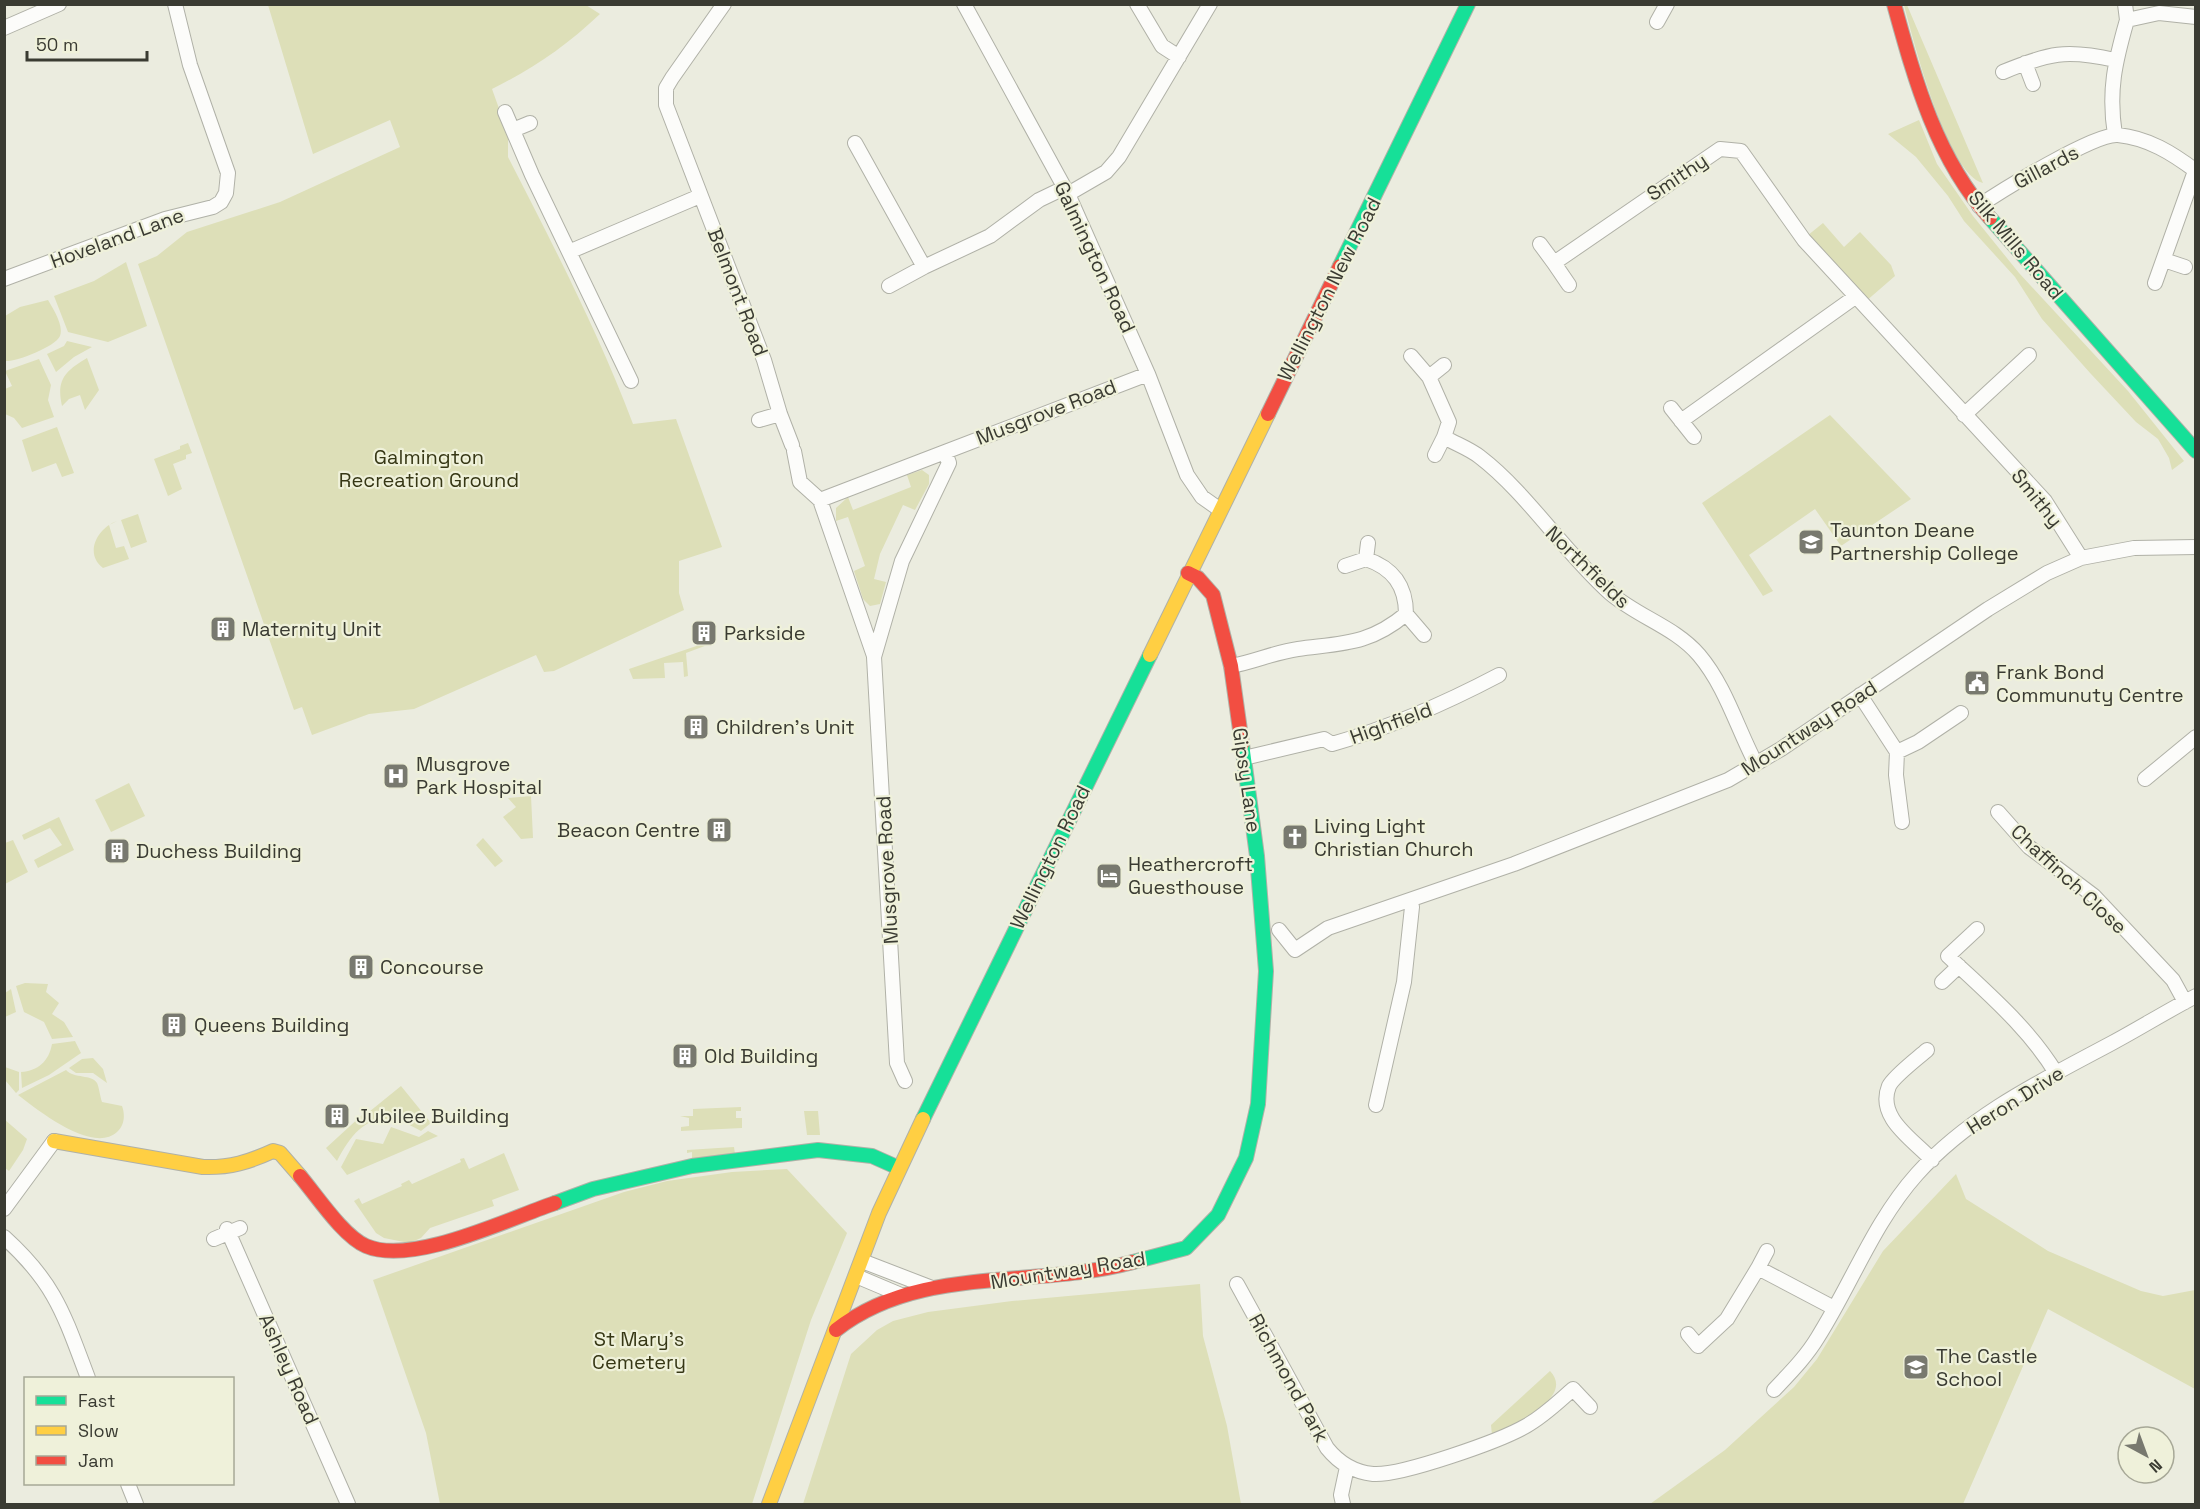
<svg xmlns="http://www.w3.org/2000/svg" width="2200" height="1509" viewBox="0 0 2200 1509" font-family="'Space Grotesk',sans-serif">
  <rect width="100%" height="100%" fill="#ebecdf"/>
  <path fill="#dddfb8" d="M268 5H586L600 14C565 47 534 68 492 89L501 114 499 117 508 136V157C553 245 598 331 633 424L676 419 722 547 679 561V593L684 610 554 671 544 672 536 655 414 709 369 714 312 735 302 707 294 710 138 264 157 256 187 232 280 202 400 147 390 120 313 154Z
    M1904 5H1907L1983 183C1947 174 1913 39 1904 5Z
    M1919 120 1937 164 1973 216 2019 273 2128 391 2184 461 2172 470 2169 458 2158 439 2136 422 2091 374 2042 319 2015 277 1964 221 1948 196 1916 157 1888 134Z
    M1823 223 1844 247 1860 232 1891 265 1895 276 1865 302 1807 236Z
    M126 262 147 326 108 342 68 332 54 296 94 281Z
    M48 300C53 309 64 325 60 336 55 347 16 362 5 361V316L20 307Z
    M67 341 92 347 74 357 56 372 47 354 64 346Z
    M87 358 99 390 85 410 80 395 69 399 62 406C56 380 65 371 87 358Z
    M39 359 51 385 48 400 54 417 22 428 14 418 5 414V389L12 386 5 371Z
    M1830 415 1911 499 1841 546 1815 509 1749 555 1773 591 1763 596 1702 503Z
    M57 427 74 473 62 477 56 463 32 472 22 440Z
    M188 443 192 453 186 455V459L173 464 182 489 168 496 154 459 180 449V446Z
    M922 470 929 475V484L915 510 903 505 880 554 874 579 886 582 880 604 870 606 863 599 854 571 865 566 848 517 836 521V508L848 497 853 510 911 487 907 475Z
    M138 514 147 542 131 548 121 520Z
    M117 521 109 525 116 548 124 546 129 559 103 568C84 554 97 528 117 521Z
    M711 641 710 644 686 653 688 676 684 677 683 662 664 663 665 678 633 679 629 669Z
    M129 783 145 816 111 832 95 800Z
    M531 796 533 838 521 839 503 817 516 807 508 798Z
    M59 817 74 850 38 868 34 860 62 845 50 828 24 840 22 835Z
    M483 838 503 861 495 867 476 845Z
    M13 840 28 872 5 884V843Z
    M25 983 48 984 46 992 59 1003 52 1014 64 1022 73 1037 52 1039 44 1022 24 1012 16 986Z
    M11 989 16 1012 5 1017V993Z
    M75 1041 81 1053 49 1075 22 1088 21 1072C38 1071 49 1061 52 1044Z
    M93 1058 103 1069 107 1083 93 1073H76L69 1068 82 1059Z
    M5 1067 19 1072V1090L16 1093 5 1080Z
    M66 1070C74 1079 92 1074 97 1083 99 1087 100 1096 102 1102L122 1106C125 1114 125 1125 117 1132 93 1154 39 1111 18 1095Z
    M401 1086 431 1123 421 1131C379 1106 357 1122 337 1161L326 1148 362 1115 364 1116Z
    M741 1107V1111H736V1118H742V1128L681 1131V1127L689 1126V1118L680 1116H693V1109Z
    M804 1111H818L820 1135H807Z
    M4 1119 27 1139 23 1150 9 1171 5 1168Z
    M391 1127 419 1137 428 1131 438 1136 347 1175 341 1167 356 1139 383 1144Z
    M734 1147 735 1154 692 1161V1152L687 1153V1150Z
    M504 1153 519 1190 492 1200 494 1206 430 1228 421 1238 409 1243 384 1238 376 1233 354 1201 359 1198 362 1204 402 1186 401 1184 409 1180 412 1184 461 1162 460 1159 464 1158 469 1169Z
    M787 1169 847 1233 811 1320 752 1504H440L426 1433 373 1280 624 1192 667 1181 732 1172Z
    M1956 1174 1966 1199 2048 1251 2141 1291 2163 1296 2195 1290V1389L2048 1309 1963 1504H1650L1725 1450 1794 1387 1817 1359 1883 1251Z
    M1200 1284 1203 1336 1227 1426 1241 1504H803L851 1354 877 1330 893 1321 928 1312 1012 1301Z
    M1550 1371C1576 1398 1512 1426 1492 1435L1491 1425Z"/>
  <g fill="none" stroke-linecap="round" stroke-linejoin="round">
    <g stroke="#b0b1a7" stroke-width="16">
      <path id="street" d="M724 4 672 78 666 88V105L764 360 780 414 792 445
        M964 4 1068 194 1148 374 1187 475 1202 497 1219 509
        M1137 4 1162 46 1179 57
        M2125 4 2127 20
        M1657 22 1667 4
        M4 28 59 4
        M2025 63 2033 84
        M2003 72C2049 53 2066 49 2115 60
        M505 112 532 175 631 381
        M513 130 530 123
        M2115 135C2108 91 2115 62 2127 20L2159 13 2196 17
        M855 143 924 267 990 236 1039 200 1064 188
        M1068 194 1106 172 1119 157 1210 4
        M1979 206C2001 191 2095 133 2118 135 2148 138 2172 153 2196 171
        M1540 244 1554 263
        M571 251 700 196
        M2164 260 2185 267
        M4 279 165 219 213 207 221 202 226 193 228 173 190 65 175 4
        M2155 283 2195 171
        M1569 285 1554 263 1720 149 1741 151 1804 240 2045 501 2081 558
        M889 286 924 267
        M1411 356 1429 377 1449 422 1444 437C1456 444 1470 449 1480 457 1527 493 1564 552 1610 593 1638 617 1675 627 1699 655 1726 687 1737 728 1756 764
        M1429 377 1444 365
        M1671 408 1694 437
        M1964 415 2029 355
        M759 420 780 414
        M1681 421 1855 297
        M794 451 800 482 820 500 945 452 949 463 902 561 874 657 897 1063 905 1081
        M945 452 1148 374
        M1435 455 1444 437
        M820 500 874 656
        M1366 559 1368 543
        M1406 614 1424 635
        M1231 666C1254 662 1275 652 1298 649 1342 643 1369 645 1406 614 1406 586 1393 568 1366 559L1345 566
        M1860 695 1897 752 1896 775 1902 822
        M1897 752 1918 742 1961 713
        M1244 758 1324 739 1332 744C1392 727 1444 704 1499 675
        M2145 779 2196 737
        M1998 812 2029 847 2094 896 2173 980 2185 1002
        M1977 929 1948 956C1987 993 2028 1027 2056 1073
        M1279 930 1295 950 1328 928 1514 864 1728 780 1781 749 1988 609 2047 573 2081 558 2134 548 2196 547
        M1942 982 1959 966
        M1927 1050C1918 1058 1894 1076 1889 1086 1876 1118 1914 1140 1932 1160
        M1376 1105 1404 982 1412 907 1409 901
        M4 1209 54 1141
        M227 1229 348 1504
        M4 1237C56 1284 64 1315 88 1378
        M214 1239 240 1228
        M862 1261 932 1288
        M1758 1268 1767 1251
        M856 1276 901 1295
        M1237 1284 1327 1448C1339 1463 1353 1472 1373 1474 1401 1476 1500 1441 1526 1426 1544 1416 1558 1402 1573 1389L1590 1407
        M1688 1334 1698 1346 1727 1319 1758 1268 1834 1308
        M1774 1390C1790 1373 1806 1357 1818 1337 1852 1283 1874 1222 1917 1174 1970 1115 2043 1080 2112 1043 2140 1028 2167 1011 2196 996
        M128 1484 136 1504
        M1343 1504 1341 1495 1347 1467"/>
    </g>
    <g stroke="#b0b1a7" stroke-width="16">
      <path id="fast" d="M1990 218 2196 451
        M1340 266 1468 4
        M923 1119 1150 655
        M555 1203 593 1189 692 1166 818 1150 872 1156 899 1168
        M1133 1262 1186 1248 1218 1215 1246 1158 1258 1104 1266 971 1257 856 1242 744"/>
    </g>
    <g stroke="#b0b1a7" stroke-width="16">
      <path id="slow" d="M1150 655 1268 414
        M54 1141 203 1167C230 1168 249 1162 273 1151L280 1153 300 1176
        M769 1504 879 1213 923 1119"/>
    </g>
    <g stroke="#b0b1a7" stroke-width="16">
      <path id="jam" d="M1894 4C1915 80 1936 158 1990 218
        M1268 414 1340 266
        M1188 573 1198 578 1213 595 1231 666 1242 744
        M300 1176C317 1196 343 1236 366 1246 412 1266 508 1219 555 1203
        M836 1330C920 1264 1036 1289 1133 1262"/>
    </g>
    <use href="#street" stroke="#fcfcfa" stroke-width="14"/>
    <use href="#fast" stroke="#16e098" stroke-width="14"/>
    <use href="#slow" stroke="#ffcf43" stroke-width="14"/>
    <use href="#jam" stroke="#f24e42" stroke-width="14"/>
  </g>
  <defs>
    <g id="school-square" transform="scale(1.35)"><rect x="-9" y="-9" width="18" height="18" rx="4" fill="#78796f" stroke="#eff1da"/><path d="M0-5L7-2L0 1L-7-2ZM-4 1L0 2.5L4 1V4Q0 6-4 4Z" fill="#fff"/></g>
    <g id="building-square" transform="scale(1.35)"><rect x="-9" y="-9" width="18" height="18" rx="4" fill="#78796f" stroke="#eff1da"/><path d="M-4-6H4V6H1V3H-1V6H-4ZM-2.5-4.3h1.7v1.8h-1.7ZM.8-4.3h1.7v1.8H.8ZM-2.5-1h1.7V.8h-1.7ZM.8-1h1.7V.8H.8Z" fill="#fff"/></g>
    <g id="civic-square" transform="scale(1.35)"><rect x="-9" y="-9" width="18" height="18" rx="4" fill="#78796f" stroke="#eff1da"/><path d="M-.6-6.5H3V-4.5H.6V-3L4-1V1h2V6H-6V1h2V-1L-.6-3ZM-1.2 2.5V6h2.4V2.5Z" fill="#fff"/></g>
    <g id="hospital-square" transform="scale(1.35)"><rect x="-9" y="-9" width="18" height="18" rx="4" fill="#78796f" stroke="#eff1da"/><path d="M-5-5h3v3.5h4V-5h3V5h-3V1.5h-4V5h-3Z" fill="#fff"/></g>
    <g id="church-square" transform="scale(1.35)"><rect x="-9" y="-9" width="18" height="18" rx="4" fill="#78796f" stroke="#eff1da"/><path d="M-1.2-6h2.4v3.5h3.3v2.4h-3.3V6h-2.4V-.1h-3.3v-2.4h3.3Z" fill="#fff"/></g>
    <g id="hotel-square" transform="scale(1.35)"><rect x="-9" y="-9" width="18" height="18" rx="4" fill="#78796f" stroke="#eff1da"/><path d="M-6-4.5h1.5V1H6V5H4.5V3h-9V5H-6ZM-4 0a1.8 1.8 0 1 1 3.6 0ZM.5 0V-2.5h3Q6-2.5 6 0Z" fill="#fff"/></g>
  </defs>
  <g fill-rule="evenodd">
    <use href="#school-square" x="1811" y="542"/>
    <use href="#building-square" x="223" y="629"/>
    <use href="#building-square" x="704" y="633"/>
    <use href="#civic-square" x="1977" y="683"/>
    <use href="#building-square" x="696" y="727"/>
    <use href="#hospital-square" x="396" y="776"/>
    <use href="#building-square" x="719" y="830"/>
    <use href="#church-square" x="1295" y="837"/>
    <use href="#building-square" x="117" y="851"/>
    <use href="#hotel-square" x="1109" y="876"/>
    <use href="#building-square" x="361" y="967"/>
    <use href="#building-square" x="174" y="1025"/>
    <use href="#building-square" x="685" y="1056"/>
    <use href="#building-square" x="337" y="1116"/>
    <use href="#school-square" x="1916" y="1367"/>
  </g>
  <g text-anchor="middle" stroke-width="4.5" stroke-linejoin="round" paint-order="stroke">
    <g font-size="20" fill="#3a3b32" stroke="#eff1da">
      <text transform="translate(2046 167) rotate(-28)" y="7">Gillards</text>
      <text transform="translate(1677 177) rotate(-34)" y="7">Smithy</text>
      <text transform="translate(117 238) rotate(-20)" y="7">Hoveland Lane</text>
      <text transform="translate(2016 245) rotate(50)" y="7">Silk Mills Road</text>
      <text transform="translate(1095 257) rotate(65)" y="7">Galmington Road</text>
      <text transform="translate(1329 289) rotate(-63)" y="7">Wellington New Road</text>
      <text transform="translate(738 292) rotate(69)" y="7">Belmont Road</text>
      <text transform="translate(1046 412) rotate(-21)" y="7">Musgrove Road</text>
      <text transform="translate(2037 498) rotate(51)" y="7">Smithy</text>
      <text transform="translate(1588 567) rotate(44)" y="7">Northfields</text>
      <text transform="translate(1391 723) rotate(-20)" y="7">Highfield</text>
      <text transform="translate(1809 728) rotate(-33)" y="7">Mountway Road</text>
      <text transform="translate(1247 780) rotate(82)" y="7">Gipsy Lane</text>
      <text transform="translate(1050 857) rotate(-64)" y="7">Wellington Road</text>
      <text transform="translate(887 870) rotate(-93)" y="7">Musgrove Road</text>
      <text transform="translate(2069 879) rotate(43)" y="7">Chaffinch Close</text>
      <text transform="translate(2015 1100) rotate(-32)" y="7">Heron Drive</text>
      <text transform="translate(1068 1270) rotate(-9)" y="7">Mountway Road</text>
      <text transform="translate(289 1369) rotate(66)" y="7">Ashley Road</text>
      <text transform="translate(1289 1378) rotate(61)" y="7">Richmond Park</text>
    </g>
    <g font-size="20" fill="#363715" stroke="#eff1da">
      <text x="429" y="464">Galmington<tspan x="429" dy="23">Recreation Ground</tspan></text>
      <text x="639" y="1346">St Mary's<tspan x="639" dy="23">Cemetery</tspan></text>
    </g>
    <g font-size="20" fill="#3a3b32" stroke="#eff1da" text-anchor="start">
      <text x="1830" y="537">Taunton Deane<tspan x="1830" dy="23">Partnership College</tspan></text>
      <text x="242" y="636">Maternity Unit</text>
      <text x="724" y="640">Parkside</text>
      <text x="1996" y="679">Frank Bond<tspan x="1996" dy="23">Communuty Centre</tspan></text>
      <text x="716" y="734">Children's Unit</text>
      <text x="416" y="771">Musgrove<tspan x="416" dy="23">Park Hospital</tspan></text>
      <text x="1314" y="833">Living Light<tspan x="1314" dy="23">Christian Church</tspan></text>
      <text x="700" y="837" text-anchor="end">Beacon Centre</text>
      <text x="136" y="858">Duchess Building</text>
      <text x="1128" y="871">Heathercroft<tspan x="1128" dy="23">Guesthouse</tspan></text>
      <text x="380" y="974">Concourse</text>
      <text x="194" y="1032">Queens Building</text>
      <text x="704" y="1063">Old Building</text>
      <text x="356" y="1123">Jubilee Building</text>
      <text x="1936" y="1363">The Castle<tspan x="1936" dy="23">School</tspan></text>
    </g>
  </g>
  <rect width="2200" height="1509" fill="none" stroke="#3a3b32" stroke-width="12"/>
  <rect x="24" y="1377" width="210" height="108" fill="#eff1da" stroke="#a7a897" stroke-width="1.5"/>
  <rect x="36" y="1396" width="30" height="9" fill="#16e098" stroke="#a7a897" stroke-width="1.5"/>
  <text x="78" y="1407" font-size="18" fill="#3a3b32">Fast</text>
  <rect x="36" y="1426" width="30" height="9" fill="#ffcf43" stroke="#a7a897" stroke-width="1.5"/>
  <text x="78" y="1437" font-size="18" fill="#3a3b32">Slow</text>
  <rect x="36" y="1456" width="30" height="9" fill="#f24e42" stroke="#a7a897" stroke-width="1.5"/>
  <text x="78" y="1467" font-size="18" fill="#3a3b32">Jam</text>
  <g transform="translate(2146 1455) rotate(139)"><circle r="28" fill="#eff1da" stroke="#a7a897" stroke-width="1.5"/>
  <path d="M0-4.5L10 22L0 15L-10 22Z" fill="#78796f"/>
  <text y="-9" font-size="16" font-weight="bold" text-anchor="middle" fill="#3a3b32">N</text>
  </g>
  <path d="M27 51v9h120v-9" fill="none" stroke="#3a3b32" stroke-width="3"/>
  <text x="36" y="51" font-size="18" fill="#3a3b32" stroke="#eff1da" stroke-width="4.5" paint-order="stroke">50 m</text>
</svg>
